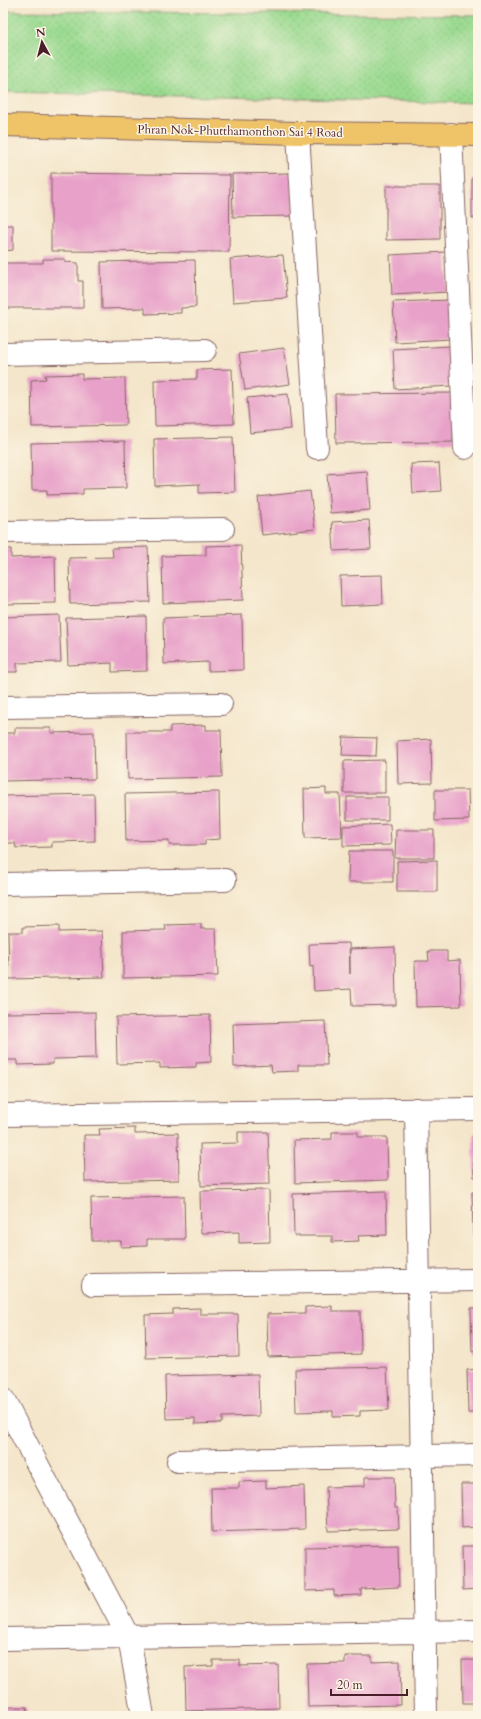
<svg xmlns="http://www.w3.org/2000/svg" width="481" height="1719" viewBox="0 0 481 1719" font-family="Cardo,serif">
  <defs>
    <pattern id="grass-dots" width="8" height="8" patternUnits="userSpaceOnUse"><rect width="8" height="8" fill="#9ada90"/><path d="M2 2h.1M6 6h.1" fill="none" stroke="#86bb7c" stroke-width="1.8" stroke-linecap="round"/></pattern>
  </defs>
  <rect width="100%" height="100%" fill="#fcf5e5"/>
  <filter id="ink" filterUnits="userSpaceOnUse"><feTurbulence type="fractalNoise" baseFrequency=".025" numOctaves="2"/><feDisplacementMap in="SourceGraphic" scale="8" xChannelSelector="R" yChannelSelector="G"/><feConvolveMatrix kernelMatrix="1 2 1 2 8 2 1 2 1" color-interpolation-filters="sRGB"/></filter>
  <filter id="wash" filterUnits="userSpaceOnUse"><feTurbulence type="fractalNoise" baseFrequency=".012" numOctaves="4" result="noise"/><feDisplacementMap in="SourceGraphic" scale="16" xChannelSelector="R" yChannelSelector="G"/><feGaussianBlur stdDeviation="0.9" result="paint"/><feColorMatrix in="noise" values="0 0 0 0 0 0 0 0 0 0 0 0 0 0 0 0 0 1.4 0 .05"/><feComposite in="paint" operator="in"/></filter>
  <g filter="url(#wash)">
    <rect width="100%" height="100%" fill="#f4e6cb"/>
    <path fill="url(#grass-dots)" stroke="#727c5e" d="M3 11 478 15V103L3 92Z"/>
    <g id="blocks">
      <path fill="#e8a1c9" d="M51 173 230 175 229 252 51 251Z
        M293 173 294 216 233 217 232 174Z
        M472 178H478V218H472Z
        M386 186H440V239L386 240Z
        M3 225H13V250L3 251Z
        M446 252 448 292 392 295 390 255Z
        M283 255 287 298 233 302 230 259Z
        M43 259H65V262L78 263V281H83V308H3V263H43Z
        M195 260 196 307 181 308V313L145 314V308L102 309 101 262Z
        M450 300 451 339 395 342 393 302Z
        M450 346 452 386 395 389 393 349Z
        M284 348 290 384 245 390 239 354Z
        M232 369 234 424 155 426 154 380 197 379V370Z
        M82 374V379L125 378 126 425 32 427 31 380 46 379 45 375Z
        M453 393V442L336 443 335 394Z
        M288 394 291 429 250 433 247 398Z
        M233 437 235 492 199 493V484L155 486 154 439Z
        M125 441 126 488 83 489V494L47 495V490H32L31 443Z
        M439 463 441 491 413 493 411 464Z
        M367 471 370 510 330 513 327 474Z
        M476 475H478V509H476Z
        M310 491 315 529 262 535 258 497Z
        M369 520 371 549 334 551 332 522Z
        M241 545 243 600 163 603 162 556 206 555V546Z
        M148 547 150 602 70 604 69 558 113 557 112 548Z
        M3 549H11V558L55 556 56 603 3 604Z
        M382 575 383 604 341 606 340 576Z
        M59 615 61 662 17 663V672H3V617Z
        M242 615 243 670 208 671V662L164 664 163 618Z
        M146 616 147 671 112 672V663L68 665 66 618Z
        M206 725V730H221L222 777 128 779 127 732H170V726Z
        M15 728H51V733L94 732 95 779 3 781V733H15Z
        M343 737 377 738 376 756 342 755Z
        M431 739 432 783 398 784 397 741Z
        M385 760V793H344V761Z
        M326 788V794H340L342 837 305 838 304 789Z
        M435 790H468L469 820 435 821Z
        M219 792 220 839 205 840V845H169V840L126 841 125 794Z
        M94 794 95 841 52 842V847L16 848 15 843H3V796Z
        M347 797H388V820H347Z
        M390 824 391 845 343 846V826Z
        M396 830H434V858H395Z
        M349 851H393V882H348Z
        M437 860V892H397V861Z
        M201 924V929H216L218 976 123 978V931L166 930 165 925Z
        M59 926V932L102 931 104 977 9 979 8 932H23V927Z
        M349 943 350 974V949L395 947 396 1005 352 1006 351 989 314 991 313 966 310 967 309 944Z
        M428 951H447V961L460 960 461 1006 416 1007 415 961H429Z
        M95 1012 96 1058 53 1059V1064L17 1065V1060H3V1013Z
        M210 1015 211 1062 196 1063V1067L160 1068V1063L117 1064 116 1017Z
        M325 1021 327 1065H298V1071L272 1072 271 1065 234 1067 233 1024Z
        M135 1128V1134L178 1133 179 1180 85 1182 84 1135H100L99 1129Z
        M238 1132H268L270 1184 201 1186 200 1144 238 1143Z
        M332 1132H358V1137H387L388 1180 295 1183 294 1140 332 1139Z
        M473 1134H478V1177H474Z
        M269 1190 270 1242 239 1243V1232L201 1233 200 1191Z
        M386 1191 387 1235 358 1236 359 1241 332 1242V1236H294L293 1194Z
        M472 1192H478V1235H473Z
        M184 1196 185 1239H147V1246L121 1247V1241H92L91 1198Z
        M332 1306V1311H360L361 1354 268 1357 267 1314 305 1313V1307Z
        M200 1308V1314H238L239 1356 146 1358 145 1315 173 1314V1309Z
        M471 1308H478V1351L472 1352Z
        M387 1367 389 1410 360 1411V1416L333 1417V1411L296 1412 295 1369Z
        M478 1369V1413H468L467 1370Z
        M258 1374 259 1416 222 1417V1423L195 1424V1418L166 1419 165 1376Z
        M365 1477H394L395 1508H398L399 1529 328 1531 326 1487 365 1486Z
        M266 1481V1488L304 1486 305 1529 212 1532 211 1488H239V1482Z
        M461 1484H478V1527L462 1528Z
        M398 1545 399 1587 361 1589V1595L334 1596V1590L305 1591V1547Z
        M462 1546H478V1589L463 1590Z
        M345 1656H372V1662L400 1661 401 1705 308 1707 307 1664 345 1663Z
        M213 1660H240V1666L278 1665 279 1708 186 1711 185 1667 213 1666Z
        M462 1660H478V1703H463Z
        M3 1694H5V1707H27L28 1716H3Z"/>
    </g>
  </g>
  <g filter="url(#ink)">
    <use href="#blocks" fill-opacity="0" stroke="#866563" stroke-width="1"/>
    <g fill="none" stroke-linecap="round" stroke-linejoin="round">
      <g stroke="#866563" stroke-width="24">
        <path id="minor" d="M298 133 317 448
          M451 134 465 448
          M3 354 205 350
          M3 532 223 529
          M3 707 221 704
          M3 884 225 880
          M416 1109 426 1716
          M3 1115 478 1109
          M93 1285 478 1280
          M3 1399 129 1638 143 1716
          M178 1461 478 1455
          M3 1639 478 1631"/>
      </g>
      <g stroke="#866563" stroke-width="24">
        <path id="primary" d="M3 125 298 133 478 135"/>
      </g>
      <use href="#minor" stroke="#fff" stroke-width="22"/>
      <use href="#primary" stroke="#efc469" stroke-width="22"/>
    </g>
  </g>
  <g text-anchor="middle" stroke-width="3" stroke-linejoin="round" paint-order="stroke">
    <g font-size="12" fill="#4a1f2b" stroke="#fcf5e5">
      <text transform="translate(240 131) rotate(1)" y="4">Phran Nok-Phutthamonthon Sai 4 Road</text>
    </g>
  </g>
  <rect width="481" height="1719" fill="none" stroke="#fcf5e5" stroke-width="16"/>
  <g transform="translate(42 42) rotate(353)" stroke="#fcf5e5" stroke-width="3" paint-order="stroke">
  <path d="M0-3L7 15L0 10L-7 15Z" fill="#4a1f2b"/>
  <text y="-6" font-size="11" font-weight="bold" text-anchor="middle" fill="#4a1f2b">N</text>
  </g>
  <path d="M331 1689v6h76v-6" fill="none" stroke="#4a1f2b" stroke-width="2"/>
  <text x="337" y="1689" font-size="12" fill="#4a1f2b" stroke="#fcf5e5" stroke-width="3" paint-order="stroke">20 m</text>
</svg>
